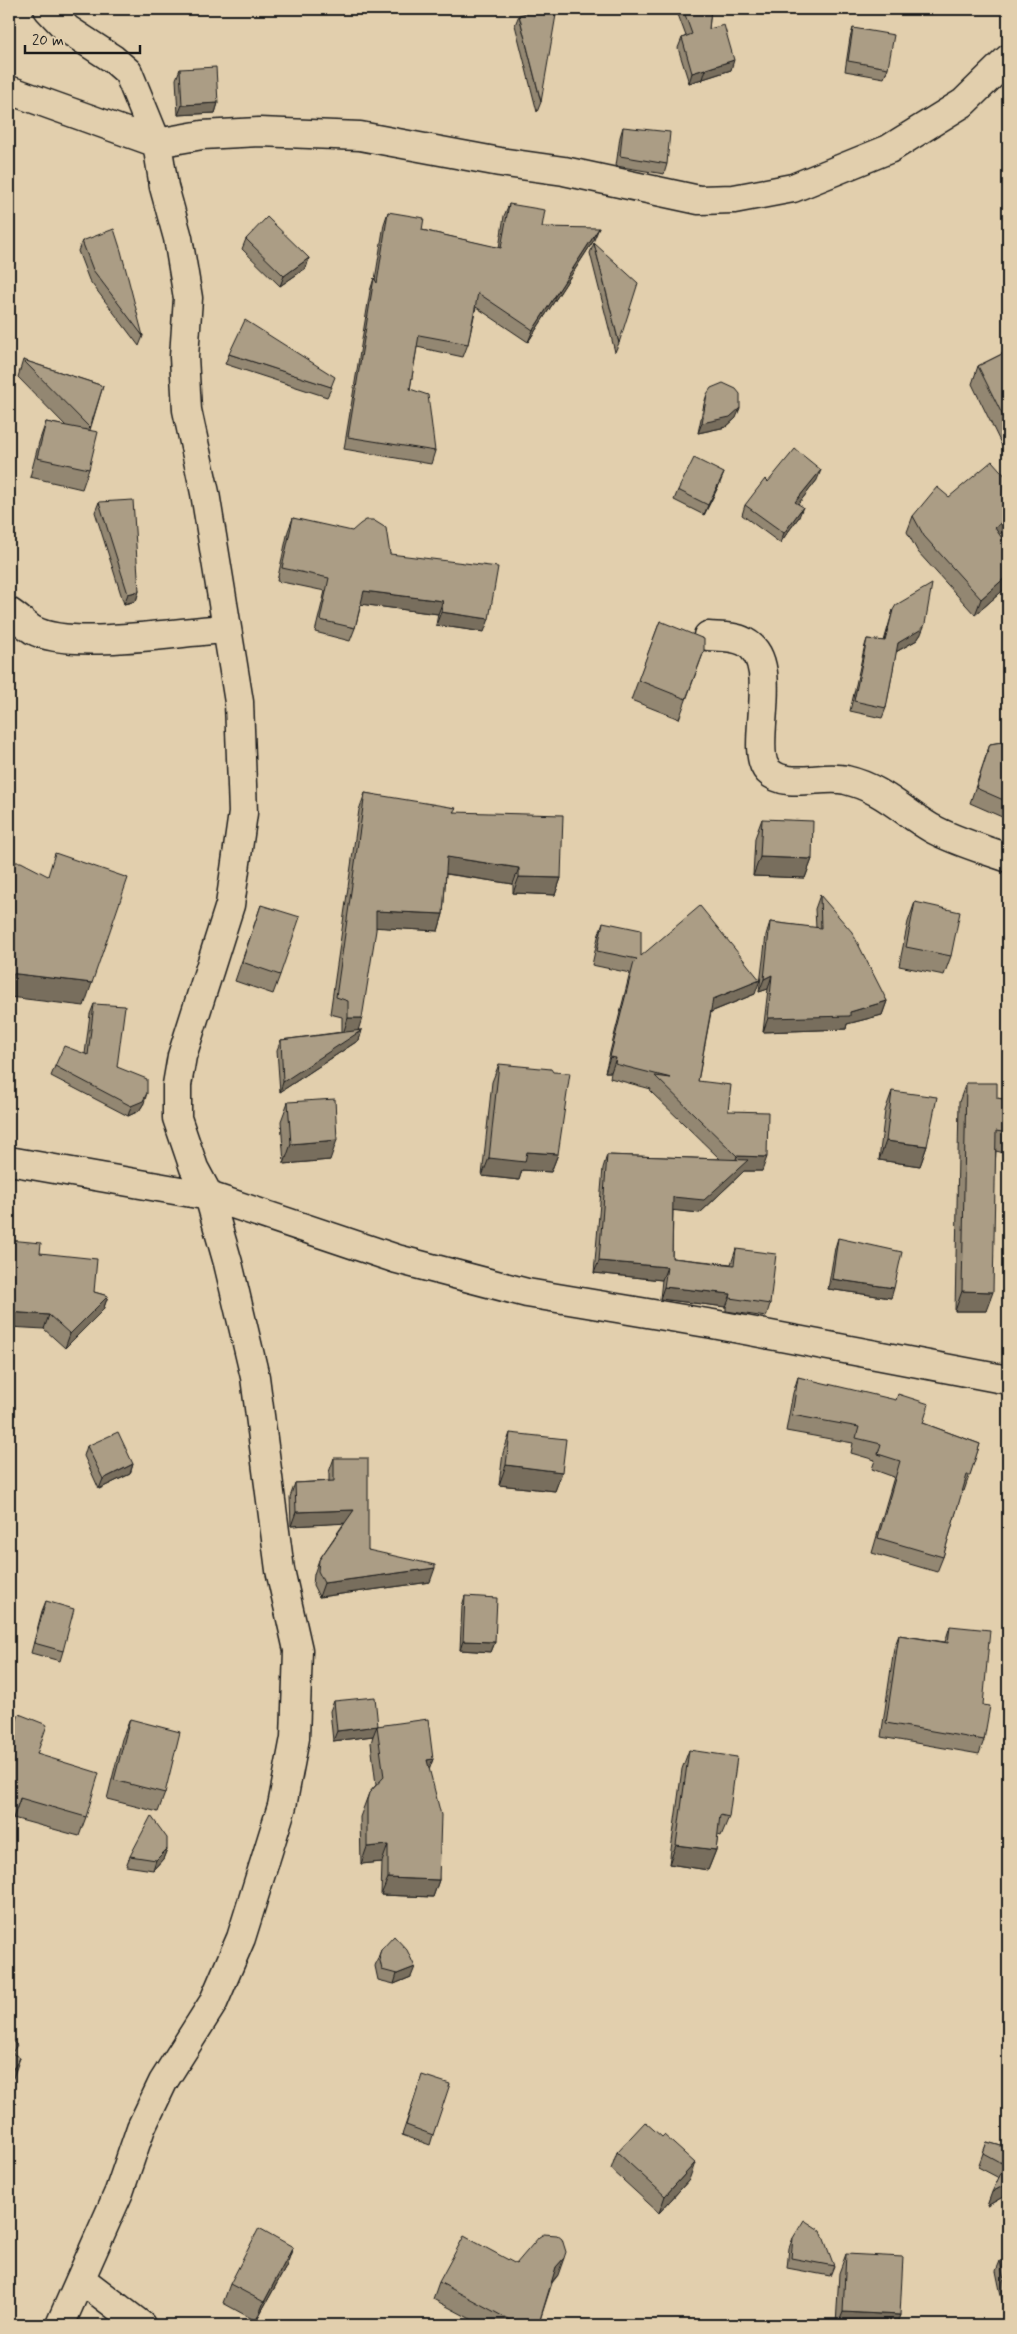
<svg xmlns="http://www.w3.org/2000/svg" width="1017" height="2334" viewBox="0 0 1017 2334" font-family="Mynerve,sans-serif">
  <rect width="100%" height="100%" fill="#e2cfad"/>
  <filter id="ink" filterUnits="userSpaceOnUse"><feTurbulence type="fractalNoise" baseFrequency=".02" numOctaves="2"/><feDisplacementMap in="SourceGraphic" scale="10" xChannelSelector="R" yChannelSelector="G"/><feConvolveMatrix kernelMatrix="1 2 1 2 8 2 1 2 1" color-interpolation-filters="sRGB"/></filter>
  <g filter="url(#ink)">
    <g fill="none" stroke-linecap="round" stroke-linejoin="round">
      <g stroke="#1c1c1c" stroke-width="31">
        <path id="street" d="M48 9 67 29 113 59 128 72 157 143 164 187 178 238 188 298 184 357 187 410 205 493 239 702 243 813 230 905 182 1056 177 1085V1118L194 1168 209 1196 228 1263 255 1377 280 1570 298 1650 295 1738 282 1806 241 1938 213 2003 163 2082 141 2128 119 2192 60 2325
          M9 90 157 143 202 135 259 132 360 136 500 162 564 171 699 200 734 199 793 188 889 149 963 103 1008 59
          M9 612C17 617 25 625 33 630 71 651 181 631 227 629
          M708 636C720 637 734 636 745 642 784 662 747 750 768 771 787 790 823 774 846 780 881 788 901 810 931 828 954 841 983 849 1008 858
          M9 1161 209 1196 397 1259 527 1293 713 1324 1008 1380
          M81 2279 141 2325"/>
      </g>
      <use href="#street" stroke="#e2cfad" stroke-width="28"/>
    </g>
    <path fill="#938772" stroke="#1c1c1c" d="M676 9H711L709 29 731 70 703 79 702 81V79L689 83 678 48 682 38 686 36Z
      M519 15 541 102 537 112 515 25Z
      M853 28 888 68 884 78 845 71 850 38Z
      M180 69 218 103 215 113 178 115 176 79Z
      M623 127 667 164 664 174 616 166 620 137Z
      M509 204 542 227 594 240 528 342 476 307 468 344 463 357 417 347 410 389 435 451 431 464 344 449 370 291 374 278 375 280 384 224 388 212 422 230 499 248 504 216Z
      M246 239 309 258 306 268 280 286 242 249Z
      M82 241 143 336 139 346 89 280 78 251Z
      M594 243 619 343 615 352 590 253Z
      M1008 351V458L972 384 978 366Z
      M229 354 332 387 327 397 225 364Z
      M23 360 103 386 90 430 89 469 82 489 30 477 39 442 46 422 66 426 18 377Z
      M707 394 736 418 726 427 698 433 704 404Z
      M817 480 798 504 799 517 780 543 742 515 745 505 768 482Z
      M720 483 704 515 674 500 678 490Z
      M949 497 1000 535 1008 547V586L975 615 918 552 907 532 913 516Z
      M99 502 139 591 136 601 124 604 95 512Z
      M293 518 390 554 484 632 436 625 438 614 361 604 355 628 350 641 315 632 325 591 277 581 288 531Z
      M893 610 921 634 917 640 896 652 886 708 882 718 850 711 864 649 867 639 884 641Z
      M660 621 704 651 679 719 631 700Z
      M1008 741V814L1002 817 970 803 990 744Z
      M365 793 454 812 561 878 555 895 513 893V884L446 874 443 914 438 931 376 927 358 1030H362L359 1040 280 1092 277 1050 281 1040 342 1032V1017L330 1014 359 810Z
      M762 819 812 859 805 878 753 876 755 838Z
      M820 895 887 1001 882 1015 847 1024 846 1029 763 1032 768 989 759 992 766 935 770 922 816 928 815 909Z
      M915 902 951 956 944 975 899 966 908 922Z
      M261 905 280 975 273 994 235 981Z
      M603 922 641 956 755 994 711 1012 698 1081 728 1111 762 1171H744L700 1213 673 1210 672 1258 731 1264 736 1249 770 1304 766 1317 726 1311V1307L660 1299 662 1280 594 1273 603 1168 607 1155 720 1159 650 1091 651 1089 610 1078 611 1072H605L630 973 592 965 598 937Z
      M94 1004 117 1067 144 1103 139 1111 128 1116 51 1076 55 1066 85 1054 90 1014Z
      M499 1064 558 1154 551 1172 522 1170 519 1180 482 1176 492 1082Z
      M966 1083 997 1098 1008 1100V1154L996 1151 986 1311H955L959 1102Z
      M892 1091 927 1146 920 1166 879 1160 885 1111Z
      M288 1102 330 1160 284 1164 281 1121Z
      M838 1238 891 1298 828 1289 835 1248Z
      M40 1253 94 1292 108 1296 103 1310 65 1348 44 1329Z
      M798 1377 980 1444 964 1491H962L943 1557 937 1572 872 1553 894 1477 872 1469 875 1460 851 1453 853 1443 786 1431 793 1393Z
      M510 1433 562 1472 555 1491 499 1485 503 1453Z
      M87 1446 133 1464 130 1474 99 1489 84 1456Z
      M334 1458 368 1550 430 1582 319 1597 313 1585 314 1574 319 1560 344 1523 291 1526 290 1497 295 1483 329 1481V1472Z
      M465 1596 495 1642 491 1652 460 1650 462 1606Z
      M46 1601 63 1651 60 1661 31 1653 42 1611Z
      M950 1626 983 1705 984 1740 979 1754 881 1737 894 1648 899 1635 945 1642Z
      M334 1701 378 1726 433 1759 429 1769 439 1880 433 1897 381 1895 382 1862 361 1864 360 1817 369 1793 376 1785 371 1743 373 1736 333 1741 330 1711Z
      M130 1719 165 1793 158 1812 107 1799 122 1739Z
      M689 1750 729 1817 721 1836 718 1835 716 1850 708 1870 669 1864 682 1769Z
      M37 1754 86 1817 79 1836 13 1818Z
      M167 1849 163 1859 153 1870 126 1866 130 1856Z
      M381 1950 411 1977 394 1984 378 1980 375 1966Z
      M419 2085 433 2135 430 2145 402 2135Z
      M662 2137 689 2180 659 2213 611 2169 617 2152Z
      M987 2142 1008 2148V2194L987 2206 999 2178 978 2167Z
      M793 2238 834 2266 830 2276 787 2268 789 2248Z
      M293 2247 286 2267 256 2321 223 2303 230 2284Z
      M846 2254 900 2315 896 2325H836L839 2273Z
      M1008 2259V2299L1002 2300 996 2271 1000 2261Z
      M516 2264 558 2275 552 2283 539 2323 545 2325H482L433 2299 439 2282Z"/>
    <path fill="#786e5d" stroke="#1c1c1c" d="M734 60 731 70 703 79 706 69Z
      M705 69 702 79 689 83 692 73Z
      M218 103 215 113 178 115 182 105Z
      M599 228 594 240 528 342 533 330Z
      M309 258 306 268 280 286 284 276Z
      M740 408 736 418 726 427 698 433 702 423Z
      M821 470 817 480 792 512 795 502Z
      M724 473 720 483 704 515 708 505Z
      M803 507 799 517 780 543 784 533Z
      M1008 516V527L989 544 995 528Z
      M1008 575V586L975 615 981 599Z
      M139 591 136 601 124 604 128 594Z
      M364 591 443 601 438 614 359 604Z
      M441 612 489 619 484 632 436 625Z
      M925 624 921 634 917 640 894 653 898 643Z
      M1008 802V814L1002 817Z
      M447 857 519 868 513 884 441 873Z
      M760 857 812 859 805 878 753 876Z
      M519 877 561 878 555 895 513 893Z
      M376 911 443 914 438 931 370 927Z
      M9 973 92 983 84 1006 9 997Z
      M772 975 768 989 759 992 764 979Z
      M760 980 755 994 708 1013 713 999Z
      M887 1001 882 1015 847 1024 846 1029 763 1032 768 1018 850 1012Z
      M348 1018H362L357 1034 362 1030 359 1040 280 1092 283 1082 343 1034Z
      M610 1057 616 1058 611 1072H605Z
      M147 1093 144 1103 139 1111 128 1116 131 1106Z
      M337 1140 330 1160 284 1164 291 1144Z
      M886 1141 927 1146 920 1166 879 1160Z
      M527 1152 558 1154 551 1172 522 1170 519 1180 482 1176 489 1158Z
      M737 1156 767 1157 762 1171H744L700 1213 669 1210 673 1197 732 1171Z
      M599 1261 667 1267 662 1280 594 1273Z
      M832 1279 894 1288 891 1298 828 1289Z
      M664 1287 731 1294 726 1307 660 1299Z
      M962 1291 993 1292 986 1311H955Z
      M108 1296 103 1310 65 1348 70 1334Z
      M9 1312 49 1315 44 1329 9 1327Z
      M133 1464 130 1474 99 1489 103 1479Z
      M506 1465 562 1472 555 1491 499 1485Z
      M354 1510 349 1523 291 1526 296 1512Z
      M435 1568 430 1582 319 1597 324 1583Z
      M463 1641 495 1642 491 1652 460 1650Z
      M377 1726 373 1736 333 1741 337 1731Z
      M433 1759 427 1776V1760Z
      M388 1845 382 1862 361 1864 367 1847Z
      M676 1845 716 1850 708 1870 669 1864Z
      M167 1849 163 1859 153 1870 156 1860Z
      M388 1878 439 1880 433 1897 381 1895Z
      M415 1967 411 1977 394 1984 397 1974Z
      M20 2058 13 2078 9 2084V2075Z
      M695 2163 689 2180 659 2213 665 2196Z
      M1008 2183V2194L987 2206 992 2192Z
      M293 2247 286 2267 256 2321 264 2302Z
      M564 2258 558 2275 550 2284 556 2267Z
      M1008 2289V2299L1002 2300 1006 2290Z
      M843 2312 900 2315 896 2325H838Z"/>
    <path fill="#ab9d85" stroke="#1c1c1c" d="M542 9H557L541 102 519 15Z
      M683 9H711L709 29 724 25 734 60 706 69V71L705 69 692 73 682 38 692 34Z
      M853 28 894 35 888 68 848 61Z
      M216 67 218 103 182 105 180 69Z
      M623 127 670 132 667 164 620 156Z
      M509 204 545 210 542 227 599 228 533 330 478 293 468 344 419 335 410 389 428 395 435 451 348 437 374 278 377 283 388 212 424 218 422 230 501 248Z
      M267 217 309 258 284 276 246 239Z
      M114 229 121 251 143 336 93 270 82 241Z
      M594 243 638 283 619 343Z
      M245 320 335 377 331 387 229 354Z
      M1008 351V426L978 366Z
      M23 360 103 386 90 428Z
      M723 383 736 389 740 394V408L730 417 702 423 707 394 711 388Z
      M46 422 98 432 89 469 37 458Z
      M795 449 821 470 795 502 803 507 784 533 745 505 765 479 768 482Z
      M694 458 724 473 708 505 678 490Z
      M992 461 1008 479V516L995 528 1008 547V575L981 599 924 536 913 516 937 487 949 497Z
      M133 500 139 591 128 594 99 502Z
      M293 518 352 531 360 524 366 520H373L386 528 390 554 498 567 489 619 441 612 443 601 364 591 355 628 320 620 329 578 282 568Z
      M932 584 925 624 920 630 898 643 886 708 854 701 867 639 885 641 893 610 896 605Z
      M660 621 704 639V651L686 699 638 680Z
      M1008 741V802L976 788 990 744Z
      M365 793 456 808 453 812 563 815 561 878 519 877V868L447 857 443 914 376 911V930L362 1018H348V1001L336 997Z
      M762 819 813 821 812 859 760 857Z
      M55 853 128 878 92 983 9 973V862H21L48 876Z
      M820 895 852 932 887 1001 850 1012V1016L768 1018 772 975 764 979 770 922 821 928Z
      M915 902 960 912 951 956 906 947Z
      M261 905 300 917 280 975 242 962Z
      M700 906 760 980 713 999 698 1081 731 1085 728 1111 768 1112 767 1157 737 1156 655 1076 671 1078 615 1064 616 1058 610 1057 634 962 637 959 597 951 603 922 641 930V956Z
      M94 1004 125 1006 117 1067 147 1079V1093L143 1101 131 1106 55 1066 64 1046 88 1055Z
      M362 1030 283 1082 281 1040Z
      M499 1064 551 1069 553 1072 570 1073 558 1154 527 1152 525 1162 489 1158Z
      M966 1083H997V1098L1008 1100V1133L996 1131 993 1292 962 1291Z
      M892 1091 937 1097 927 1146 886 1141Z
      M335 1099 337 1140 291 1144 288 1102Z
      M607 1155 748 1160 704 1200 673 1197 672 1258 734 1265 736 1249 776 1254 770 1304 730 1298 731 1294 664 1287 667 1267 599 1261Z
      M9 1184 12 1186 14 1200 9 1213Z
      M838 1238 902 1252 894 1288 832 1279Z
      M9 1240 41 1243 40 1253 97 1259 94 1292 108 1296 70 1334 49 1315 9 1312Z
      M798 1377 896 1400 898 1394 929 1404 923 1423 980 1444 970 1475H967L943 1557 878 1538 900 1461 878 1454 881 1444 856 1438 859 1427 792 1415Z
      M9 1421 13 1422 9 1449Z
      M118 1432 133 1464 103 1479 87 1446Z
      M510 1433 566 1439 562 1472 506 1465Z
      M334 1458H368V1550L435 1565V1568L324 1583 318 1571 319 1560 354 1510 296 1512 295 1483 334 1481Z
      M465 1596 497 1598 495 1642 463 1641Z
      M46 1601 74 1609 63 1651 34 1643Z
      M950 1626 990 1630 983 1705 990 1706 984 1740 886 1723 899 1635 948 1643Z
      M375 1697 378 1726 337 1731 334 1701Z
      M19 1714 47 1725 37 1754 99 1773 86 1817 20 1798 9 1830V1743Z
      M130 1719 180 1732 165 1793 114 1780Z
      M428 1719 433 1759 427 1760 441 1815 439 1880 388 1878V1845L367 1847V1800L369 1793 384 1777 377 1726Z
      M689 1750 737 1757 729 1817 720 1815 716 1850 676 1845Z
      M151 1816 167 1838V1849L156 1860 130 1856Z
      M394 1936 407 1950 415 1967 397 1974 382 1970 379 1956 381 1950Z
      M9 2039 17 2045 12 2053 20 2058 9 2075Z
      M422 2075 450 2084 433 2135 406 2125Z
      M645 2122 662 2137 664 2135 695 2163 665 2196 617 2152Z
      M987 2142 1008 2148V2183L992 2192 1005 2165 983 2153Z
      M804 2220 821 2231 834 2266 791 2258 793 2238Z
      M259 2228 293 2247 264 2302 230 2284Z
      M544 2234 557 2235 562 2239 566 2252 564 2258 556 2267 539 2323 545 2325H519L439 2282 464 2236 516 2264 539 2237Z
      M846 2254 903 2257 900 2315 843 2312Z
      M1008 2259V2289L1006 2290 1000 2261Z
      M364 2322 370 2325H362Z"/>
  </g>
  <rect width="1017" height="2334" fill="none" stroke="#e2cfad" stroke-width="30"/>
  <rect x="15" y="15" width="987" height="2304" fill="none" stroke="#1c1c1c" stroke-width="2" filter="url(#ink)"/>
  <path d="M25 45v8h115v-8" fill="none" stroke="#1c1c1c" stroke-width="2.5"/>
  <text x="32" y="45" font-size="15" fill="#1c1c1c" stroke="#e2cfad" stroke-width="4" paint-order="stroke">20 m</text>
</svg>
